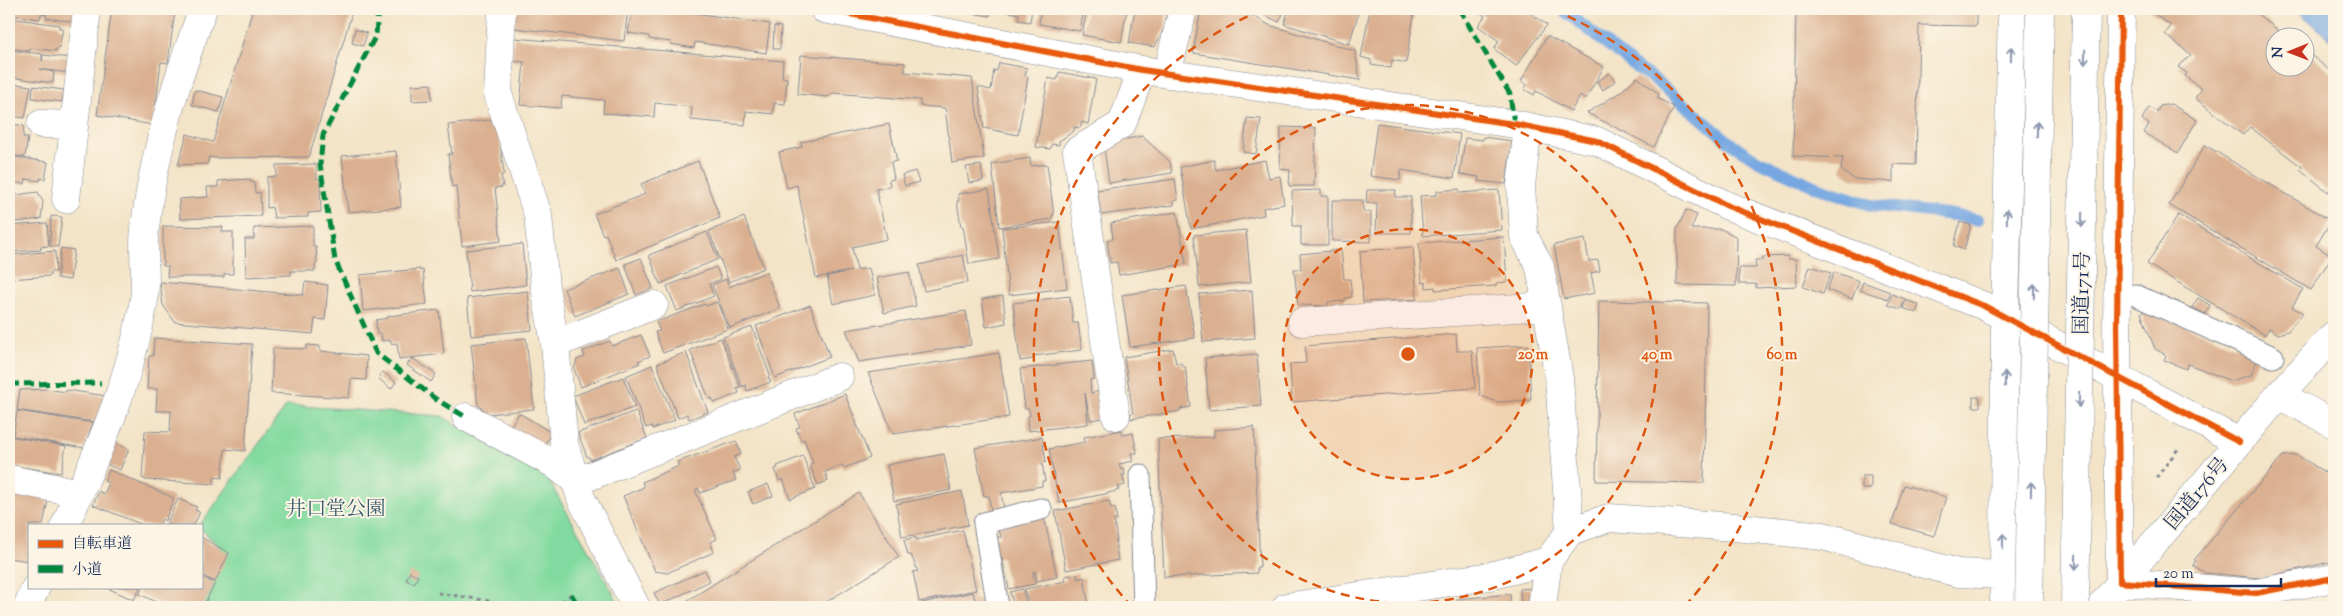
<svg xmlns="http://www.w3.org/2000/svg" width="2343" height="616" viewBox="0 0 2343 616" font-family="'Sorts Mill Goudy','Noto Serif JP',serif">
  <rect width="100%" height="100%" fill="#fcf5e5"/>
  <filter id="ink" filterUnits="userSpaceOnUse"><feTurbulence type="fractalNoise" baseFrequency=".02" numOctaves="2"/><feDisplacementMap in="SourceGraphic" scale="10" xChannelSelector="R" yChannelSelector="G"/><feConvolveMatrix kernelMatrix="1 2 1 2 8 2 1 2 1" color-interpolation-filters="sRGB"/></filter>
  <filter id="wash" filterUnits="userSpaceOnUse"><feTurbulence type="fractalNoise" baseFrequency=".0096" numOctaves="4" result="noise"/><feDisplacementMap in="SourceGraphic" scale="20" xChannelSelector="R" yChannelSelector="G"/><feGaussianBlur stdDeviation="1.12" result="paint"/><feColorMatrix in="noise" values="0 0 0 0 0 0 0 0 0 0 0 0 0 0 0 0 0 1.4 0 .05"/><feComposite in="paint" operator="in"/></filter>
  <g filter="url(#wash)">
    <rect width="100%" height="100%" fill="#f3e4c8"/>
    <path fill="#81da9f" stroke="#4e847e" d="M287 405 442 416 548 479 621 607H200L221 548 201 529 200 525Z"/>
    <path fill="#76a7e1" stroke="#486ba0" d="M2295 9H2334V42Z"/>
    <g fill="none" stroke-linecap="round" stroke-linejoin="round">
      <path stroke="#76a7e1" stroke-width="12" d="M1562 9 1636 67 1655 80 1733 145 1757 160 1816 187 1871 205 1954 215 1978 220"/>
    </g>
    <g id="blocks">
      <path fill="#dab091" d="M9 9H46L45 15 41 14 40 19 9 15Z
        M47 9H77L76 22 46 18Z
        M112 9H182V12L175 11 168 63 161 62 153 125 97 115Z
        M253 9H353L309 157 215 158 209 157 207 164 178 165 187 134 213 142Z
        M510 9H628L624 41 514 28 516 19H510Z
        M632 9H668L770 24 766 53 695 42 694 48 670 44 671 42 649 39V36L628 33Z
        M965 9H992L990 16 964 12Z
        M992 9H1032L1030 22 1018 20 1019 14Z
        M1041 9H1084L1080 31 1039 24Z
        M1087 9H1127L1121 42 1082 35Z
        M1135 9H1167L1165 26 1155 47 1129 43Z
        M1201 9H1240L1269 25 1355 51 1360 80 1193 53Z
        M1266 9 1283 14 1279 22 1264 15Z
        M1289 9H1360L1349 44 1284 24Z
        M1370 9H1415L1406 63 1392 60 1391 68 1371 65V60L1361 57Z
        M1475 9H1525L1547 25 1516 66 1494 49 1499 41 1478 26 1485 16Z
        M1796 9H1976V26L1919 25 1916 165 1893 164V182L1854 179 1841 170 1843 158 1793 156Z
        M2148 9H2172L2180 15 2184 9H2251L2288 38H2276V68H2306V51L2334 74V184L2328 192 2300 169 2302 167 2250 127 2243 135 2195 98 2202 89 2185 76 2187 73 2178 67 2191 55 2165 34 2171 26Z
        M9 18 59 25V28H63L59 49H56V51L30 48V51L9 48Z
        M774 26 781 27 780 49H773Z
        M355 29 367 33 363 46 352 43Z
        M1547 36 1604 67 1585 100 1580 96 1571 111 1536 91 1534 95 1524 89 1527 85 1521 81Z
        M514 38 783 61 782 77 787 78 785 104 774 103 773 114 746 111 745 125 691 120 692 107 655 103 654 117 603 113 604 100 562 96 561 108 520 105 524 62 512 61Z
        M9 50 42 54V61L43 55 71 58 69 73 40 69 54 72 53 83 9 77Z
        M801 55 905 63V72L972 78 984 158 952 163 945 108 920 106V100L833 93 828 97 798 94Z
        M999 63 1027 68 1025 76 1028 77 1018 135 984 128 978 87 991 90 994 70 997 71Z
        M1059 72 1096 79 1088 124 1082 122 1080 128 1074 127V131L1059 141V145L1052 144 1050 149 1036 147 1048 78 1057 80Z
        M1609 73 1615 81 1603 90 1597 82Z
        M1637 77 1659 94 1657 98 1674 107 1654 147 1587 113 1619 93Z
        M9 83 31 86 25 118 9 116Z
        M431 84 432 100 412 101V85Z
        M33 86 64 90 62 102 32 98Z
        M195 90 223 97 219 112 192 105Z
        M2171 104 2197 120 2178 153 2144 133 2149 124 2142 119 2149 107 2157 112 2160 106Z
        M1247 118 1261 119 1256 154 1243 152Z
        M497 119 504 174 501 175 503 187 495 188 501 241 462 246 456 186 452 187 448 154H452L448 125Z
        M9 123 24 126 23 137H28L25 157 9 155Z
        M1377 123 1460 134 1454 178 1401 170 1400 180 1370 176Z
        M889 124 897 161 891 162 894 179 889 180 890 186 876 189 887 239 852 247 857 270 869 268 875 295 833 304 827 276 851 271 816 278 797 185 787 188 779 152 802 147 801 142Z
        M1281 127 1316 128 1314 186H1289L1290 170 1280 169Z
        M1142 136 1170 162 1172 173 1109 183 1104 148 1113 146 1112 142Z
        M1483 137 1512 141 1506 184 1478 181 1479 177 1460 174 1465 138 1483 140Z
        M2205 145 2331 221 2316 246 2332 256 2311 290 2169 205Z
        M396 151 401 207 348 212 342 156Z
        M9 156 48 162 45 179 40 178V181L26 179 25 184 9 182Z
        M1030 158 1031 166 1047 164 1054 215H1052V219L999 227 992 164Z
        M1214 160 1216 170 1265 160 1269 178 1280 176 1284 204 1263 208 1264 215 1191 229 1180 167Z
        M698 161 720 218 616 260 606 234 603 235 594 214 645 194 641 184Z
        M316 164 317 179H320L321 212 308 213V217L274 218 272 207 267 208V177L277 176 276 165Z
        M981 165 983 181 969 183 966 167Z
        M915 171 919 182 905 186 902 175Z
        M250 179V182H254L255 193 260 192 261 216 180 219 179 199 208 197 207 187H218V181Z
        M1175 179 1178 200 1174 201V205L1101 215 1097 190Z
        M989 189 999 259 969 264 963 226 961 227 957 201H959L958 194Z
        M1459 189 1460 193 1499 190 1502 230 1423 236 1420 196 1437 195V191Z
        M1321 190V196H1328V245H1301V226H1293L1292 191Z
        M1367 190H1396L1395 197H1411V233H1376L1377 203H1366Z
        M38 192 43 202 41 219 9 223V196Z
        M1332 200H1363V212H1371V242L1332 241Z
        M1686 210 1697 215 1691 229H1721L1737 237 1736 286 1677 285V229Z
        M1177 212 1186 264 1119 275 1117 262 1110 263 1107 240 1113 239 1111 223Z
        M2178 215 2303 289 2292 307 2303 313 2288 331 2278 334 2269 328 2265 335 2147 264Z
        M51 216 62 217 58 247 50 246Z
        M744 217 764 268 729 282 709 231Z
        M1059 222 1067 288 1009 295 1002 228Z
        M1960 222 1971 225 1964 250 1954 246Z
        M47 223 49 246 40 247 41 250 9 252V226Z
        M163 226 223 227 222 232H233V274H224V277H167L168 266H163Z
        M313 226V247H316L317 264H315V271H291V275L246 277 245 239H254V228Z
        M1246 230 1251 282 1199 287 1194 235Z
        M707 232 718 259 660 284 649 255Z
        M1504 237 1507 282 1496 283V286L1435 290V287L1426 288V282L1422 283 1419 243Z
        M1585 239 1589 261 1598 260 1600 271 1591 273 1595 293 1564 299 1554 245Z
        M522 244 526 285 470 292 466 250Z
        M1413 247 1417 299 1363 302 1360 251Z
        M61 248 74 250 70 280 57 278Z
        M1341 250 1344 279H1350L1352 297 1345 298V301L1328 302V306L1298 305 1294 269H1301L1300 254Z
        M55 251 56 272H50V276L9 279V255Z
        M963 255 968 282 924 291 919 265Z
        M1788 256V259H1796L1797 286 1756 288V284H1739V268H1756L1755 260H1763V257Z
        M641 258 653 288 636 295 625 264Z
        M1810 266 1831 273 1823 294 1803 287Z
        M716 267 721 279 709 284 714 296 677 311 667 286Z
        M620 268 629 294 575 316 564 289Z
        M420 269V271L423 270 427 304 363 311 360 275Z
        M766 272 780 308 730 328 712 285 726 279 729 287Z
        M909 272 916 306 884 313 877 278Z
        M1834 272 1859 281 1852 299 1827 290Z
        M160 282 303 295 305 282 328 285 325 320 315 319 313 334 175 322 163 305Z
        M1863 282 1890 292 1888 299 1860 290Z
        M1186 286 1195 338 1130 347 1122 295Z
        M1252 290 1255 338 1203 342 1199 294Z
        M528 291 532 330 471 336 467 298Z
        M1892 294 1905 299 1901 309 1888 305Z
        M1003 296 1006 323 986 327 982 299Z
        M1070 296 1073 323H1078L1082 350 1033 356V359L1020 361 1013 303Z
        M2198 298 2210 305 2205 314 2192 307Z
        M1906 300 1919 305 1916 313 1903 308Z
        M1599 301 1707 303 1704 483 1596 481Z
        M717 302 728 329 663 353 655 332 660 331 656 322 705 304 706 306Z
        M810 305 830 357 775 378 756 326Z
        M439 310 444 354 399 359 397 343 391 344V340L382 341 381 334H377L376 320 388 318V316Z
        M2145 310 2259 356 2251 375 2231 381 2188 364 2186 369 2164 360 2166 355 2155 349 2141 313Z
        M966 311 971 345 859 362 846 330Z
        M752 327 770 375 768 377 771 382 747 391 746 385 742 387 723 337Z
        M1456 334 1457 351H1472L1475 388 1292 402 1290 364 1306 363 1305 346Z
        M641 335 650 356 638 361 640 363 581 387 574 369 577 360 585 357 583 351 610 341 612 346Z
        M154 338 252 344 245 451 225 449 222 478 214 477V484L146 480 142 478 145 431 170 432 171 411H156L157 389H147L149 356H153Z
        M526 338 534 409 489 414 478 405 471 344Z
        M721 338 740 387 737 388 739 393 714 403 712 398 709 399 690 350Z
        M307 345 320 346V351L367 356 366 380 351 379 349 398 271 393 273 348 306 349Z
        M1528 345 1531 400 1496 402 1480 395 1477 348Z
        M1173 349 1176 363H1181L1182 367 1185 366 1191 407 1180 409V411L1131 419 1130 414 1133 413 1124 357Z
        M686 352 708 412 689 419 687 414 678 418 657 364Z
        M999 353 1009 417 893 434 868 373Z
        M1257 354 1261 406 1209 410 1205 358Z
        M412 358 436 374 431 382 407 365Z
        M1092 361 1094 379 1090 380 1091 393 1100 391 1103 418 1090 420 1085 393 1088 424 1028 431 1027 417 1030 416 1029 409H1025L1020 369Z
        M652 365 675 420 653 429 651 426 646 428 626 376Z
        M383 372 396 382 391 389 378 378Z
        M623 377 635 407 584 425 573 396Z
        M46 389 66 392 67 390 106 396 95 422 17 410 20 390Z
        M845 394 870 458 844 468 842 465 825 472 828 481 818 485 810 465 813 463 804 439 801 441 796 428 800 427 795 414Z
        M1973 397H1980V407H1973Z
        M17 411 93 423 84 448 13 436Z
        M636 411 647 438 590 460 589 457H587L578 433Z
        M519 413 552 433 543 447 510 427Z
        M1254 427 1260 567H1257V573L1164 577 1158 439 1214 437V430Z
        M1122 430V435L1133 433 1137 453H1131L1133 461 1119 464 1121 470 1124 469 1125 475H1122L1125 485 1118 487 1119 490 1105 494 1059 503 1049 449 1085 442 1084 437Z
        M9 436 66 446 61 473 9 465Z
        M1042 437 1046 462 1042 463 1045 481H1042V486L1001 493 1004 509 991 511 989 496H984L975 448Z
        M736 441 741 454 734 457 740 470 733 473 736 480 700 493 698 488 695 490 717 539 710 542 714 552 667 573 655 571 623 496 644 487 642 482 679 466 677 462Z
        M115 443 129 449 120 470 106 464Z
        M944 454 951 490 894 501 887 465Z
        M2297 455 2334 478V561L2261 578 2205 573 2193 565 2196 561 2194 560 2283 456Z
        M803 456 815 489 790 499 783 479 779 481 775 469 778 468 777 466Z
        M109 470 174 498 165 521 162 519 159 525H143L93 505 99 491 104 494 109 483 104 481Z
        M1862 476H1871V489H1862Z
        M768 484 773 496 753 504 748 492Z
        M1904 485 1946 497 1934 536 1892 524Z
        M13 489 49 495 43 525H29V561L9 558V511Z
        M962 491 968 525 902 537 896 504Z
        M859 493 899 557 818 607H677Z
        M178 499 197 507 195 510 200 512 194 525H166Z
        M1109 501 1111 508H1115L1117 520H1114L1117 541H1115L1118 560 1066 570 1055 511Z
        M1044 517 1057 577 1037 581 1035 571 1033 572 1035 584 1009 589 1002 557 995 558 992 538 1001 537 998 526Z
        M963 530 976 590 919 602 913 572 918 571 911 555H908L904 540 916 537V540Z
        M201 537 229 553 215 582 201 575Z
        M705 570 710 581 660 605 654 593Z
        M410 572 418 576 414 584 406 580Z
        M1077 574 1078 579 1084 577 1089 607H1018L1028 604 1025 589 1066 581 1065 576Z
        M201 577 215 583 203 607H168L139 594 142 587H201Z
        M105 587H140L134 600Z
        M1531 588 1532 604 1521 605 1520 589Z
        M1023 589 1026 603 1014 606 1010 592Z
        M973 592 975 600H982L983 607H922V603Z
        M1510 594 1511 607H1441L1440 605 1458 604 1457 599Z
        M2196 599V607H2180L2191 600 2192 602Z"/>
    </g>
  </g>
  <g filter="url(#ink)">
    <use href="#blocks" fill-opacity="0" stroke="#878a93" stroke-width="1"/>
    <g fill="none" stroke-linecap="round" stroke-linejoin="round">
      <g stroke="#878a93" stroke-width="23">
        <path id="lane" d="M2135 295 2273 357
          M1140 475 1144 607
          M998 607 984 523 1041 509"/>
      </g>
      <g stroke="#878a93" stroke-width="29">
        <path id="street" d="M502 9 498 94 538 215 545 287 555 344 564 444 581 498 636 607
          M824 9 1142 70 1514 124 1597 141 1728 206 1984 306 2239 442
          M2121 9 2117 326 2120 582 2256 593 2334 578
          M1167 74 1183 9
          M41 124 74 125
          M1528 127 1521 185 1524 236 1540 267 1559 378 1570 531
          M66 199 87 9
          M1302 322 1547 306
          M555 344 654 305
          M1116 416 1077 151 1122 124 1142 70
          M466 417 554 464 573 479H583L839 377
          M9 479 80 493
          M65 525C98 453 131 379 144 300 147 277 142 252 145 228 153 153 177 79 203 9
          M27 607 36 587
          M1286 607 1490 576 1548 561 1570 531 1609 518 1735 527 1823 536 1958 573 2003 575
          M1542 607 1548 561
          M2004 607 2005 317 2012 9"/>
      </g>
      <g stroke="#878a93" stroke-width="29">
        <path id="secondary" d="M2279 395 2334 424"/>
      </g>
      <g stroke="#878a93" stroke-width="29">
        <path id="highway" d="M2100 607 2279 395 2334 335"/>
      </g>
      <path stroke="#878a93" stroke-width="3" stroke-dasharray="4 4" stroke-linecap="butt" d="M2156 478 2178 449
        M438 593 490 601 501 607
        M556 607 571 594"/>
      <use href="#lane" stroke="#fff" stroke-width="21"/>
      <use href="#street" stroke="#fff" stroke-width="28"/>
      <use href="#secondary" stroke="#fff" stroke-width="28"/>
      <use href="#highway" stroke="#fff" stroke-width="28"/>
      <g stroke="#878a93" stroke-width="29" stroke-linecap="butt">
        <path id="highway-bridge" d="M2029 607 2040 9
          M2075 607 2086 9"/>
      </g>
      <use href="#highway-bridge" stroke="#fff" stroke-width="28"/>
      <path stroke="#00873e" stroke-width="5" stroke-dasharray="10 5" stroke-linecap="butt" d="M378 9 376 35 323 135 320 164 335 260 376 353 437 400 466 417
        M1459 9 1510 94 1514 124
        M9 384 101 383
        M571 594 579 607"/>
      <g stroke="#fcf5e5" stroke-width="9">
        <path id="cycleway" d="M824 9 1142 70 1514 124 1597 141 1728 206 1984 306 2239 442
          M2121 9 2117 326 2120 582 2256 593 2334 578"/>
      </g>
      <use href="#cycleway" stroke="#e8590c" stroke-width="6"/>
    </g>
    <defs><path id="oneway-shaft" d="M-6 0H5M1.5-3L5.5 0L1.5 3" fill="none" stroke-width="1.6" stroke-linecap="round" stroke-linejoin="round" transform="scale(1.25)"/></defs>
    <g stroke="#8d97ae">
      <use href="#oneway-shaft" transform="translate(2011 54) rotate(-89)"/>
      <use href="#oneway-shaft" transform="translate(2085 57) rotate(91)"/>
      <use href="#oneway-shaft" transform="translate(2037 129) rotate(-89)"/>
      <use href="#oneway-shaft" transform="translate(2007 216) rotate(-89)"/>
      <use href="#oneway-shaft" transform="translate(2082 220) rotate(91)"/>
      <use href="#oneway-shaft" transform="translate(2034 291) rotate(-89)"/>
      <use href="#oneway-shaft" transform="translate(2005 379) rotate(-89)"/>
      <use href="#oneway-shaft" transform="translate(2079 400) rotate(91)"/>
      <use href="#oneway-shaft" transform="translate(2031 489) rotate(-89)"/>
      <use href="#oneway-shaft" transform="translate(2003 541) rotate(-89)"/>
      <use href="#oneway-shaft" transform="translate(2076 562) rotate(91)"/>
    </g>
  </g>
  <circle cx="1408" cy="354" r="125" fill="#de5710" fill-opacity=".12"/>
  <g fill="none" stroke="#de5710" stroke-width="2.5" stroke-dasharray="9 6">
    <circle cx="1408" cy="354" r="125"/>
    <circle cx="1408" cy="354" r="249"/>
    <path d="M1132 607A374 374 0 0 1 1262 10M1554 10A374 374 0 0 1 1684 607"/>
  </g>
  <g text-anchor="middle" stroke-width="4" stroke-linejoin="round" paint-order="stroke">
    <g font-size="20" fill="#1b2f5e" stroke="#fcf5e5">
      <text transform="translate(2081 293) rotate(-89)" y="7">国道171号</text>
      <text transform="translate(2196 493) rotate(-50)" y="7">国道176号</text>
    </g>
    <g font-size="20" fill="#345a6e" stroke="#fcf5e5">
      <text x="336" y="515">井口堂公園</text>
    </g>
  </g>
  <circle cx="1408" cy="354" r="8" fill="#de5710" stroke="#fcf5e5" stroke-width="2.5"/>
  <g font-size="15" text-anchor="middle" font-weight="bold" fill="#de5710" stroke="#fcf5e5" stroke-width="4" stroke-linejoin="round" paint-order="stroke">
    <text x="1533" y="359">20 m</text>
    <text x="1657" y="359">40 m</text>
    <text x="1782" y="359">60 m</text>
  </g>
  <rect width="2343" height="616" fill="none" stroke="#fcf5e5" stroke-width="30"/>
  <rect x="28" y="524" width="175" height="65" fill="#fcf5e5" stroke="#a2a6af"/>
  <rect x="38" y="540" width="25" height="8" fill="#e8590c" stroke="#a2a6af"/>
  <text x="72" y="548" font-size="15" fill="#1b2f5e">自転車道</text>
  <rect x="38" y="565" width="25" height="8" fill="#00873e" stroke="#a2a6af"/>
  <text x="72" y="574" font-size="15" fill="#1b2f5e">小道</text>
  <g transform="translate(2290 52) rotate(269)"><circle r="24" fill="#fcf5e5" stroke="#a2a6af"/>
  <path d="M0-4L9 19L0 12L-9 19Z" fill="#c8321e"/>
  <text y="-8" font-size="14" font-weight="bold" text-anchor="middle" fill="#1b2f5e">N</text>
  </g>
  <path d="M2156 578v8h125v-8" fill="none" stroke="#1b2f5e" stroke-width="2.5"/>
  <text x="2163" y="578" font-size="15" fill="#1b2f5e" stroke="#fcf5e5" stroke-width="4" paint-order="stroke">20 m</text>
</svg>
